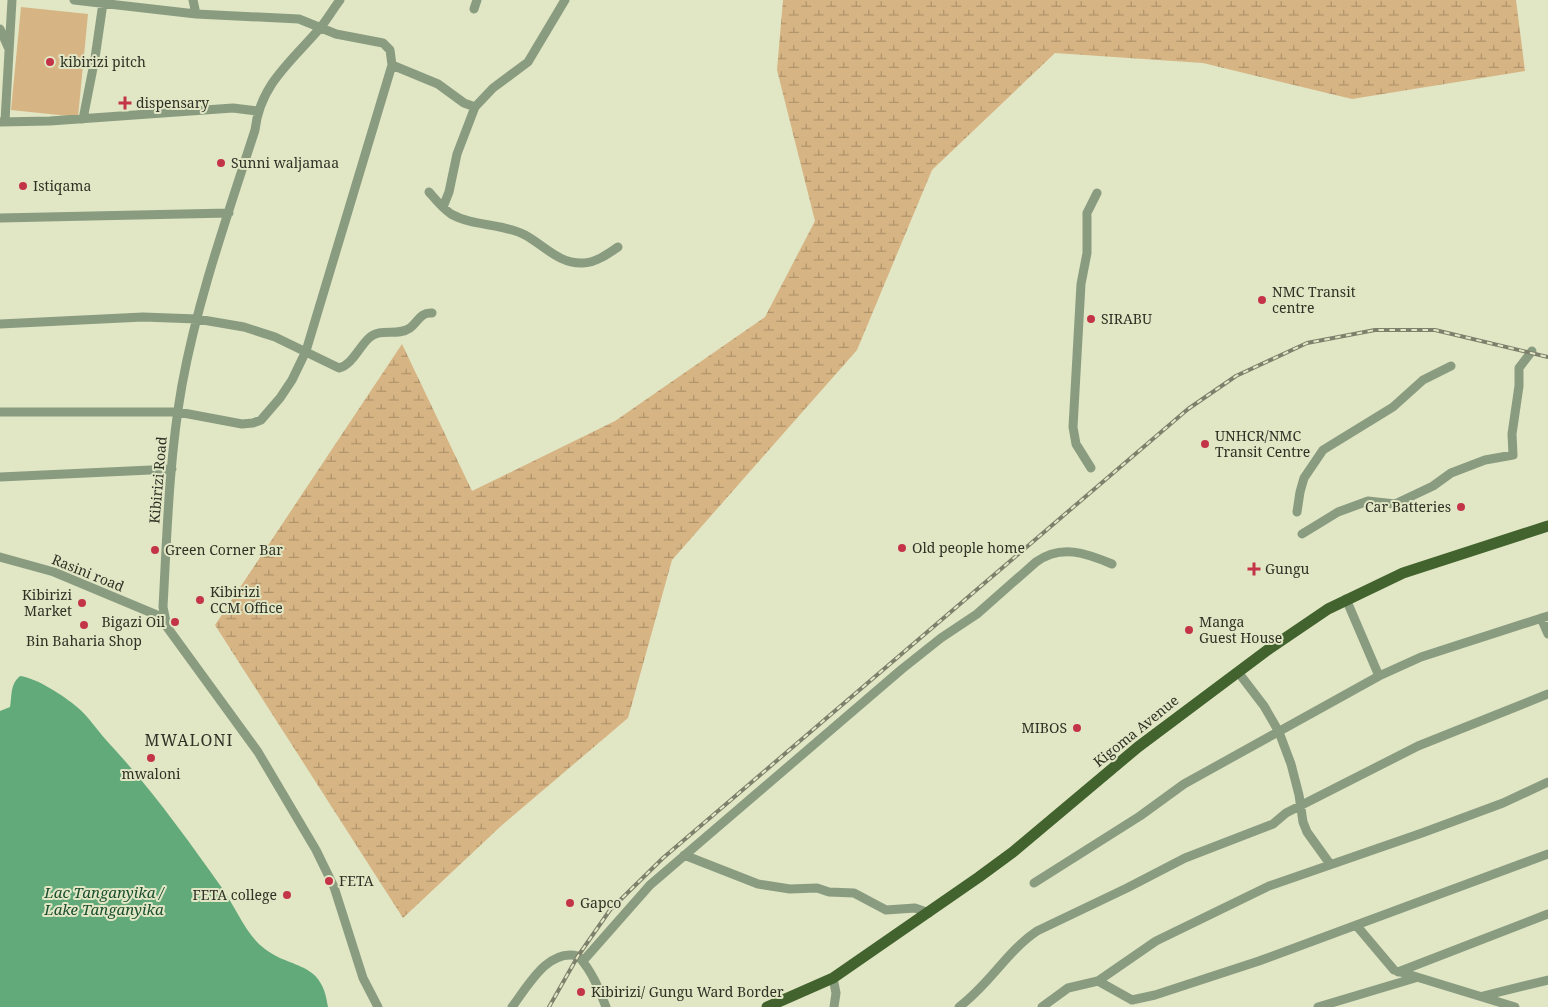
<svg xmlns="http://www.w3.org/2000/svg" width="1548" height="1007" viewBox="0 0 1548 1007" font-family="'Noto Serif',serif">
  <defs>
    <pattern id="wetland-marsh" width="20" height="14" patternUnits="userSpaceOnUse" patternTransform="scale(1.25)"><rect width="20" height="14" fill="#d7b483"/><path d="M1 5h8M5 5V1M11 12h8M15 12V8" fill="none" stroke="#af936b"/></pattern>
  </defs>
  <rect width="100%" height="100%" fill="#e1e6c5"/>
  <path fill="#d7b483" d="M21 7 88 14 78 117 11 110Z"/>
  <path fill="url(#wetland-marsh)" d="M783 0H1516L1525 71 1352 99 1203 63 1055 53 932 170 857 350 672 560 628 718 501 826 403 918 215 625 402 344 472 491 615 421 765 317 815 221 777 70Z"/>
  <path fill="#63aa7b" d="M20 676C37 678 64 696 77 707 88 716 97 730 107 741 149 786 186 837 222 888 234 905 243 927 257 942 286 972 322 956 328 1007H0V711L10 707C12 695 10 684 20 676Z"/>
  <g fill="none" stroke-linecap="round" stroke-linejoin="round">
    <path stroke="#8a9c80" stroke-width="9" d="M74 0 196 14 299 19 336 34 383 43 390 50 392 65 438 84 464 103 475 107
      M193 0 196 14
      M340 0C333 9 327 20 320 28 292 61 260 84 255 130 228 214 198 298 182 385 169 458 167 534 163 607L167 627 258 752 316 850 334 887 363 978 378 1007
      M474 9 477 0
      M0 29 8 47
      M83 119 95 58 103 3
      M5 121 12 0
      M0 122 50 121 233 108 257 111
      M429 192C436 200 442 208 451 214 474 227 502 223 525 235 545 246 559 264 583 263 595 263 608 254 618 247
      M443 207 449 192 457 154 475 107 493 88 528 62 565 0
      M0 218 229 213
      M0 324 143 317 197 319 244 327 275 337 339 368C352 365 359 347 369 338 381 327 397 337 410 328 418 322 420 312 432 313
      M0 412H178L242 424 253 423 261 420 280 398 292 380 306 351 392 65
      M1091 468 1076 444 1073 427 1081 284 1087 253V213L1097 193
      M0 477 172 469
      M1297 512 1300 492 1304 478 1323 450 1393 407 1423 380 1451 366
      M1302 534 1338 512 1368 501 1395 504 1433 486 1451 473 1485 460 1513 455 1512 434 1519 386V368L1532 351
      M0 557 54 572 164 618
      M1346 599 1379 676
      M1541 618 1548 634
      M1238 672 1264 706 1279 732 1291 764 1299 795 1303 822 1307 832 1330 864
      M684 855 758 884 790 889 817 888 829 892 854 893 886 910 915 908 929 913
      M1034 883 1140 816 1184 784 1379 676 1421 657 1548 616
      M1356 925 1394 970 1515 1007
      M583 961 650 885 902 669 941 638 977 614 1036 562C1061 544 1086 553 1112 564
      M1398 972 1548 914
      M833 978 836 993 834 1007
      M1098 981 1156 941 1269 886 1422 833 1503 803 1548 782
      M1483 996 1548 980
      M512 1007C528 986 548 948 578 956 592 971 599 989 606 1007
      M959 1007C990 984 1007 951 1037 931L1127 888 1185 858 1273 824 1286 813 1418 746 1548 694
      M1042 1007 1068 988 1098 981 1132 1000 1155 995 1259 961 1548 854
      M1318 1007 1415 978"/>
    <path stroke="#42622e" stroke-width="11" d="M767 1007 833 978 979 877 1013 852 1138 747 1269 649 1328 609 1403 573 1548 526"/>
    <g stroke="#7d816b" stroke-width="4">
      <path id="rail" d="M549 1007 578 956 610 910 663 858 1188 409 1236 376 1307 343 1375 330H1435L1548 357"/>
    </g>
    <use href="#rail" stroke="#e1e6c5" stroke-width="2" stroke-dasharray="5.5" stroke-linecap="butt"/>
  </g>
  <g fill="#c43449" stroke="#e1e6c5" stroke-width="2">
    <circle cx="50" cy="62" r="5"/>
    <path d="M122.5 95.5h5v5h5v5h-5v5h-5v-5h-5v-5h5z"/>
    <circle cx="221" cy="163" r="5"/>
    <circle cx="23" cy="186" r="5"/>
    <circle cx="1262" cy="300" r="5"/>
    <circle cx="1091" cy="319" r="5"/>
    <circle cx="1205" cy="444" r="5"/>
    <circle cx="1461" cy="507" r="5"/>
    <circle cx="902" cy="548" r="5"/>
    <circle cx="155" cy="550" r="5"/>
    <path d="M1251.5 561.5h5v5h5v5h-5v5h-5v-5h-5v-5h5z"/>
    <circle cx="200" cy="600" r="5"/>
    <circle cx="82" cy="603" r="5"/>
    <circle cx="175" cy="622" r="5"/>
    <circle cx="84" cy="625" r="5"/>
    <circle cx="1189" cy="630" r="5"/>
    <circle cx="1077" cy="728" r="5"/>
    <circle cx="151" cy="758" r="5"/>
    <circle cx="329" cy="881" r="5"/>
    <circle cx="287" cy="895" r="5"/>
    <circle cx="570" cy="903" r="5"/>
    <circle cx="581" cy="992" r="5"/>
  </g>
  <g text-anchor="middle" stroke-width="4" stroke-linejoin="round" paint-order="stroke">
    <g font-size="14" fill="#303225" stroke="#e1e6c5" text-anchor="start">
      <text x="60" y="67">kibirizi pitch</text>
      <text x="136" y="108">dispensary</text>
      <text x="231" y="168">Sunni waljamaa</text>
      <text x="33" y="191">Istiqama</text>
      <text x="1272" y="297">NMC Transit<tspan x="1272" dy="16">centre</tspan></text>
      <text x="1101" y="324">SIRABU</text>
      <text x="1215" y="441">UNHCR/NMC<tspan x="1215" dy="16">Transit Centre</tspan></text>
      <text x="1451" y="512" text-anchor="end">Car Batteries</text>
      <text x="912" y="553">Old people home</text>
      <text x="165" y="555">Green Corner Bar</text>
      <text x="1265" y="574">Gungu</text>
      <text x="210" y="597">Kibirizi<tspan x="210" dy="16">CCM Office</tspan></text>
      <text x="72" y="600" text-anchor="end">Kibirizi<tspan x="72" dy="16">Market</tspan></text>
      <text x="165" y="627" text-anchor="end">Bigazi Oil</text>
      <text x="1199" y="627">Manga<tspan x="1199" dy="16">Guest House</tspan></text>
      <text x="84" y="646" text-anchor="middle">Bin Baharia Shop</text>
      <text x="1067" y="733" text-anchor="end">MIBOS</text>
      <text x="151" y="779" text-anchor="middle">mwaloni</text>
      <text x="339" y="886">FETA</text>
      <text x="277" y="900" text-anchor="end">FETA college</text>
      <text x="580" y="908">Gapco</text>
      <text x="591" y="997">Kibirizi/ Gungu Ward Border</text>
    </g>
    <g font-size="14" fill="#303225" stroke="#e1e6c5">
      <text transform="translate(158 480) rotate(-85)" y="5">Kibirizi Road</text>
      <text transform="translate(88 573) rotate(22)" y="5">Rasini road</text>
      <text transform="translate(1136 731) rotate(-39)" y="5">Kigoma Avenue</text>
    </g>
    <g font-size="15" font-style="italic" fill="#194e2e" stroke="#e1e6c5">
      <text x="104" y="898">Lac Tanganyika /<tspan x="104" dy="17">Lake Tanganyika</tspan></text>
    </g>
    <g font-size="16" letter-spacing="1" fill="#303225" stroke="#e1e6c5">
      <text x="189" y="746">MWALONI</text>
    </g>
  </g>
</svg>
